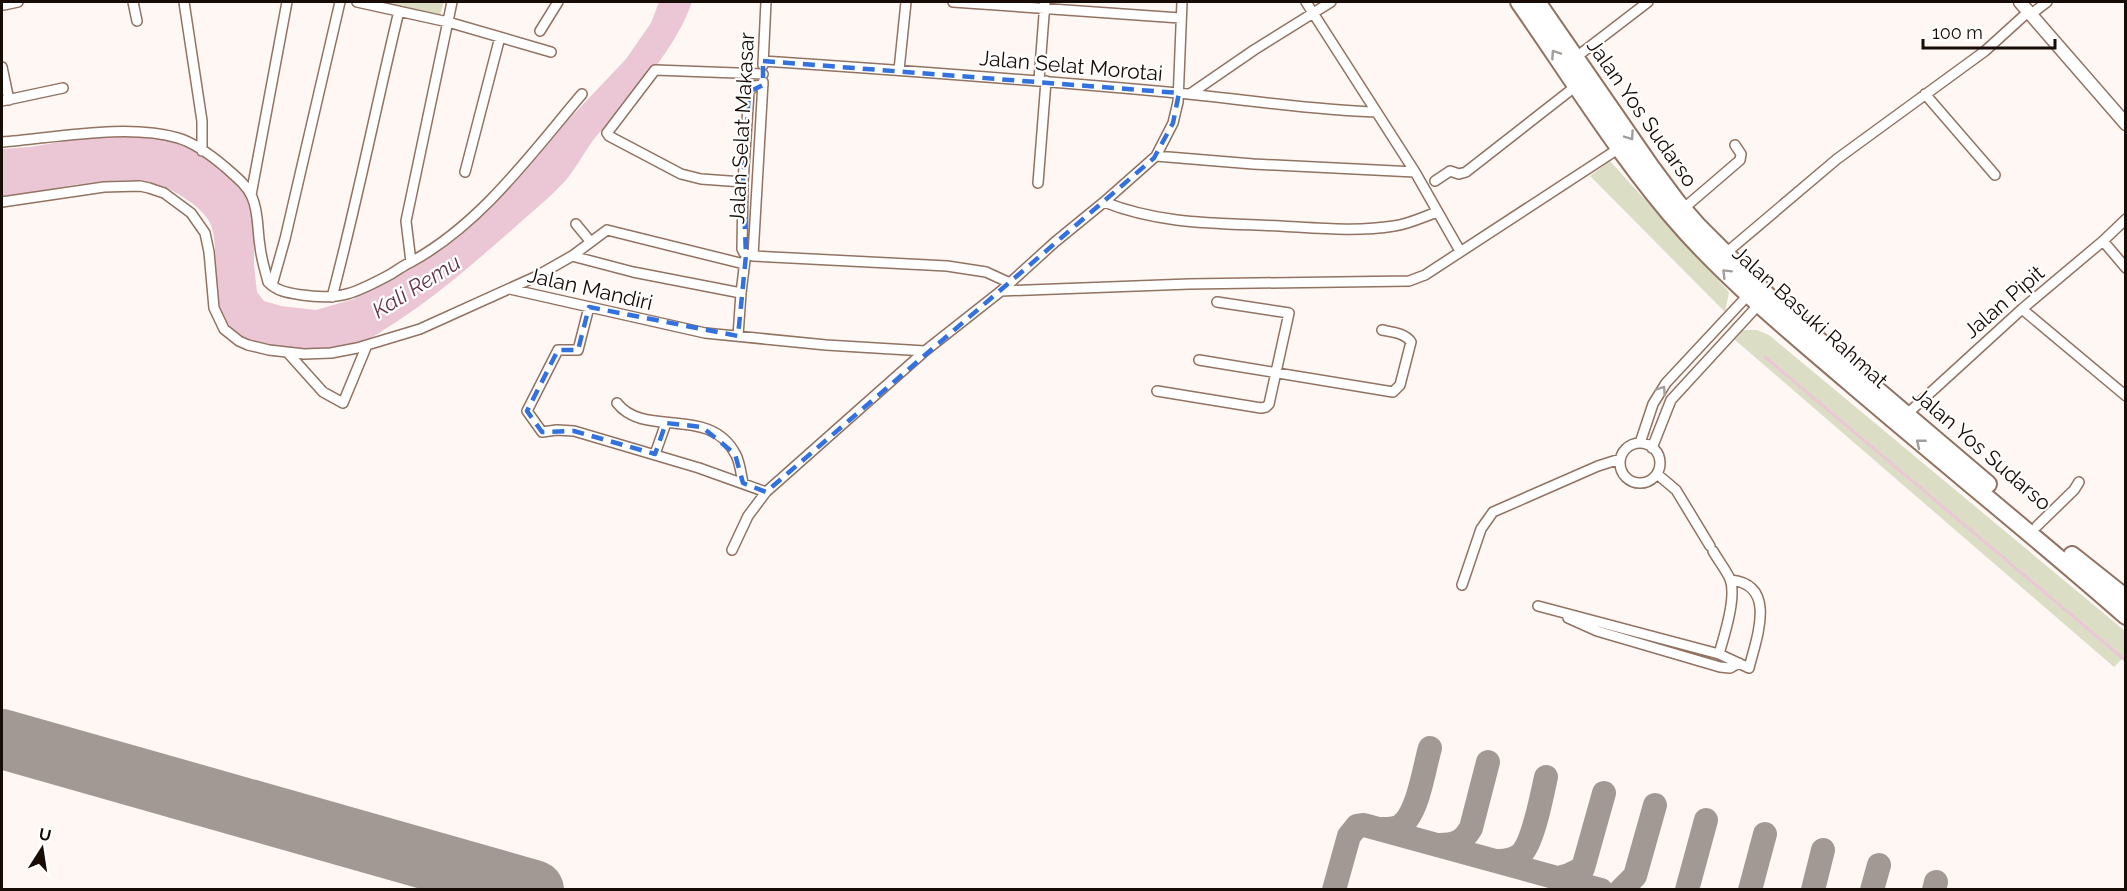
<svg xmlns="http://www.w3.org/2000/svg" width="2127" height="891" viewBox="0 0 2127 891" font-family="Raleway,sans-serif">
  <rect width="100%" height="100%" fill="#fef7f3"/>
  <path fill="#dcddc5" d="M372 2H444L439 19Z
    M1610 161 1729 292 1725 312 1590 176Z
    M1742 330H1757L1769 335 2125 631V656L2114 667 1735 340Z"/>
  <path fill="#ebc7d6" d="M659 2H692C676 48 640 86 610 123 590 138 582 161 566 180 550 198 530 213 513 229 475 262 438 295 396 322 385 329 373 338 361 342 324 354 238 360 221 315 210 286 220 251 211 225 205 210 184 197 171 190 127 167 49 192 2 197V149L29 147 73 140 125 136 172 141 209 158 235 179 248 195 254 222V265L257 292 264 301 281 306 316 310 354 299 452 241 476 220 501 191 626 59 651 23Z"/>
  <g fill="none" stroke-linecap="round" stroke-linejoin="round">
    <path stroke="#ebc7d6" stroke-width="3" d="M1765 357 2126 661"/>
    <path stroke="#a29994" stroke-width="24" d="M1382 829C1388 829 1395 829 1400 826 1418 815 1424 768 1430 748
      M1439 845C1455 845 1463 842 1471 828L1488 762
      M1498 861C1507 861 1514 860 1521 854 1533 843 1542 795 1546 777
      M1558 878 1569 875 1583 868 1604 793
      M1334 890 1349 836 1357 826 1364 825 1601 890
      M1621 890 1635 876 1655 805
      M1687 890 1706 820
      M1750 890 1765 834
      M1813 890 1823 850
      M1872 890 1879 865
      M1934 890 1936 882"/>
    <path stroke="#a29994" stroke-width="60" d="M2 739 534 890"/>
    <g stroke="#927261" stroke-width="12">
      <path id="minor" d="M133 2 137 21
        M184 2 202 121V151
        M357 2 448 22 551 52
        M953 2 1180 18
        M1306 2 1415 172 1460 251
        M4 5 18 2
        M2030 15 2047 2
        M540 31 558 2
        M1575 58 1648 2
        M763 61C898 70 1033 80 1167 92 1237 98 1306 110 1376 112
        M763 65 766 2
        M2 67 9 100
        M899 70 906 2
        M1039 80 1045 2
        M763 85 754 86 749 92 743 182 742 249 744 253 753 256 947 266 986 272 1010 283
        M1190 94 1254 50 1331 2
        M1925 94 1995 175
        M2 101 63 88
        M2 142C54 138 128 123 178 138 195 143 212 156 225 167 235 176 247 185 252 197 259 213 257 229 260 246 261 258 265 270 268 282 278 292 289 293 302 295 342 301 357 292 391 274 398 270 404 265 411 262L406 221 452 2
        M1156 156 1253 164 1415 172
        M465 172 500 37
        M1435 181 1450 171 1459 174 1466 172 1576 86
        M743 182 701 179 681 174 609 136 607 133 655 70 763 74
        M1038 183 1046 81
        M251 195 287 2
        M2 202 104 187 140 186 149 188 164 193 191 213 205 233 209 252 214 308 224 329 239 341 248 345 269 350 304 354 331 353 357 348 420 329 535 277 572 256 607 230 744 264
        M1104 202C1162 225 1219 223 1280 226 1317 228 1357 232 1394 226 1409 224 1423 217 1437 212
        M1683 209 1740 160 1741 154 1735 145
        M576 224 590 241
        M2103 241 2126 268
        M1726 253 1837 159 1985 51 2028 12
        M572 256 633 272 741 293
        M753 256 763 82
        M411 262C481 224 531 154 582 94
        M272 285 285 239 340 2
        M510 289 705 333 826 345 925 351
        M1001 291 1189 284 1409 281 1425 275 1621 147
        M332 297C357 203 376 106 399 11
        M589 307 578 350H558L527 411 542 432 557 430 574 431 699 468 766 492
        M2022 309 2126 396
        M738 336 741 293 745 260
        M288 353 323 392 343 403 367 345
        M1199 360 1393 392 1400 385 1411 342C1405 333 1392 332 1382 330
        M1157 391 1261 408 1266 407 1269 404 1289 313 1217 302
        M617 403C645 439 710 404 736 455 740 463 741 474 743 483
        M1907 414 2022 309 2103 241 2126 219
        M1640 443 1653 404 1666 383 1750 293
        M1620 463a20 20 0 1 1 40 0a20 20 0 1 1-40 0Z
        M1652 448 1671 400 1762 301
        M655 454 666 423
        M1657 474 1676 490 1710 546
        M2037 526 2074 490 2079 482
        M732 550 748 516 766 492 925 351 1001 291 1055 242 1104 202 1156 156 1173 123 1178 102 1182 2
        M1713 551C1718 560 1726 570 1730 579 1737 597 1724 636 1719 654
        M1462 585 1481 529 1493 512 1598 466 1620 459
        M1538 606 1719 654 1749 668C1756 639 1778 585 1731 580
        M1568 618 1597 631 1720 667 1730 668 1739 663"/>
    </g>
    <g stroke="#927261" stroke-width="15">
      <path id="tertiary" d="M2020 2 2126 124"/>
    </g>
    <g stroke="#927261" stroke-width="20">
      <path id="trunk" d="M1519 2C1573 79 1623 162 1686 232 1737 288 1792 333 1849 382 1941 461 2035 536 2126 616
        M1537 2 1651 167 1677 202 1698 226 1775 303 1988 484
        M2072 555 2126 598"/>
    </g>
    <use href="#minor" stroke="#fff" stroke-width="9"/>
    <use href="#tertiary" stroke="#fff" stroke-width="12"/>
    <use href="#trunk" stroke="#fff" stroke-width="16"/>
  </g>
  <defs><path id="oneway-chevron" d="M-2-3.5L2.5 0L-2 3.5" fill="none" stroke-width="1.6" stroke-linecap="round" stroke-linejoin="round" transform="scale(1.5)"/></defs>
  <g stroke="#a29e9b">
    <use href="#oneway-chevron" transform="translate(1555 54) rotate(-124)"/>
    <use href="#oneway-chevron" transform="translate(1630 136) rotate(55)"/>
    <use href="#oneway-chevron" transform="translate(1726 273) rotate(-135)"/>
    <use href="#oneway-chevron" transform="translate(1662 390) rotate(-56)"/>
    <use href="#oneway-chevron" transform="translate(1920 443) rotate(-141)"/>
  </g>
  <path fill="none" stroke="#3271df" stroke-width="4.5" stroke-dasharray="12 8" stroke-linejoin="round" d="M763 61 1179 93 1173 123 1154 158 766 492 743 483 735 454 702 427 666 423 655 454 574 431 542 432 527 411 558 350H578L589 307 738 336 746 255 743 182 749 92 763 85Z"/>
  <g text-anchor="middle" stroke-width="4.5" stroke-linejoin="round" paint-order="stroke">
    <g font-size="21" fill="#170c06" stroke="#fff">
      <text transform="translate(1071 66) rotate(5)" y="7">Jalan Selat Morotai</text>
      <text transform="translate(1642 113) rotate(55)" y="7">Jalan Yos Sudarso</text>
      <text transform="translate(742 128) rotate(-87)" y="7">Jalan Selat Makasar</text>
      <text transform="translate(590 289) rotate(13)" y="7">Jalan Mandiri</text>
      <text transform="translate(2004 302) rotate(-41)" y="7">Jalan Pipit</text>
      <text transform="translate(1810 317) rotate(42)" y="7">Jalan Basuki Rahmat</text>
      <text transform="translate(1982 449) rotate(41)" y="7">Jalan Yos Sudarso</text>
    </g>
    <g font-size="22" font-style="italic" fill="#64344b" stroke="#fff">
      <text transform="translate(416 286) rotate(-32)" y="8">Kali Remu</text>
    </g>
  </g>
  <rect width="2127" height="891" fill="none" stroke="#170c06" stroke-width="6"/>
  <g transform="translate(42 849) rotate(12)" stroke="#ffffff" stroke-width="4.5" paint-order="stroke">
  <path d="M0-4.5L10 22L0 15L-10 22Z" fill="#170c06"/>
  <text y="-9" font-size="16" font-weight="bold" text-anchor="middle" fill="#170c06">U</text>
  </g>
  <path d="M1923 39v9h132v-9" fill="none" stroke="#170c06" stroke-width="3"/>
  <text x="1932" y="39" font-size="18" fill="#170c06" stroke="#ffffff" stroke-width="4.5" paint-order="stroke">100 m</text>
</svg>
